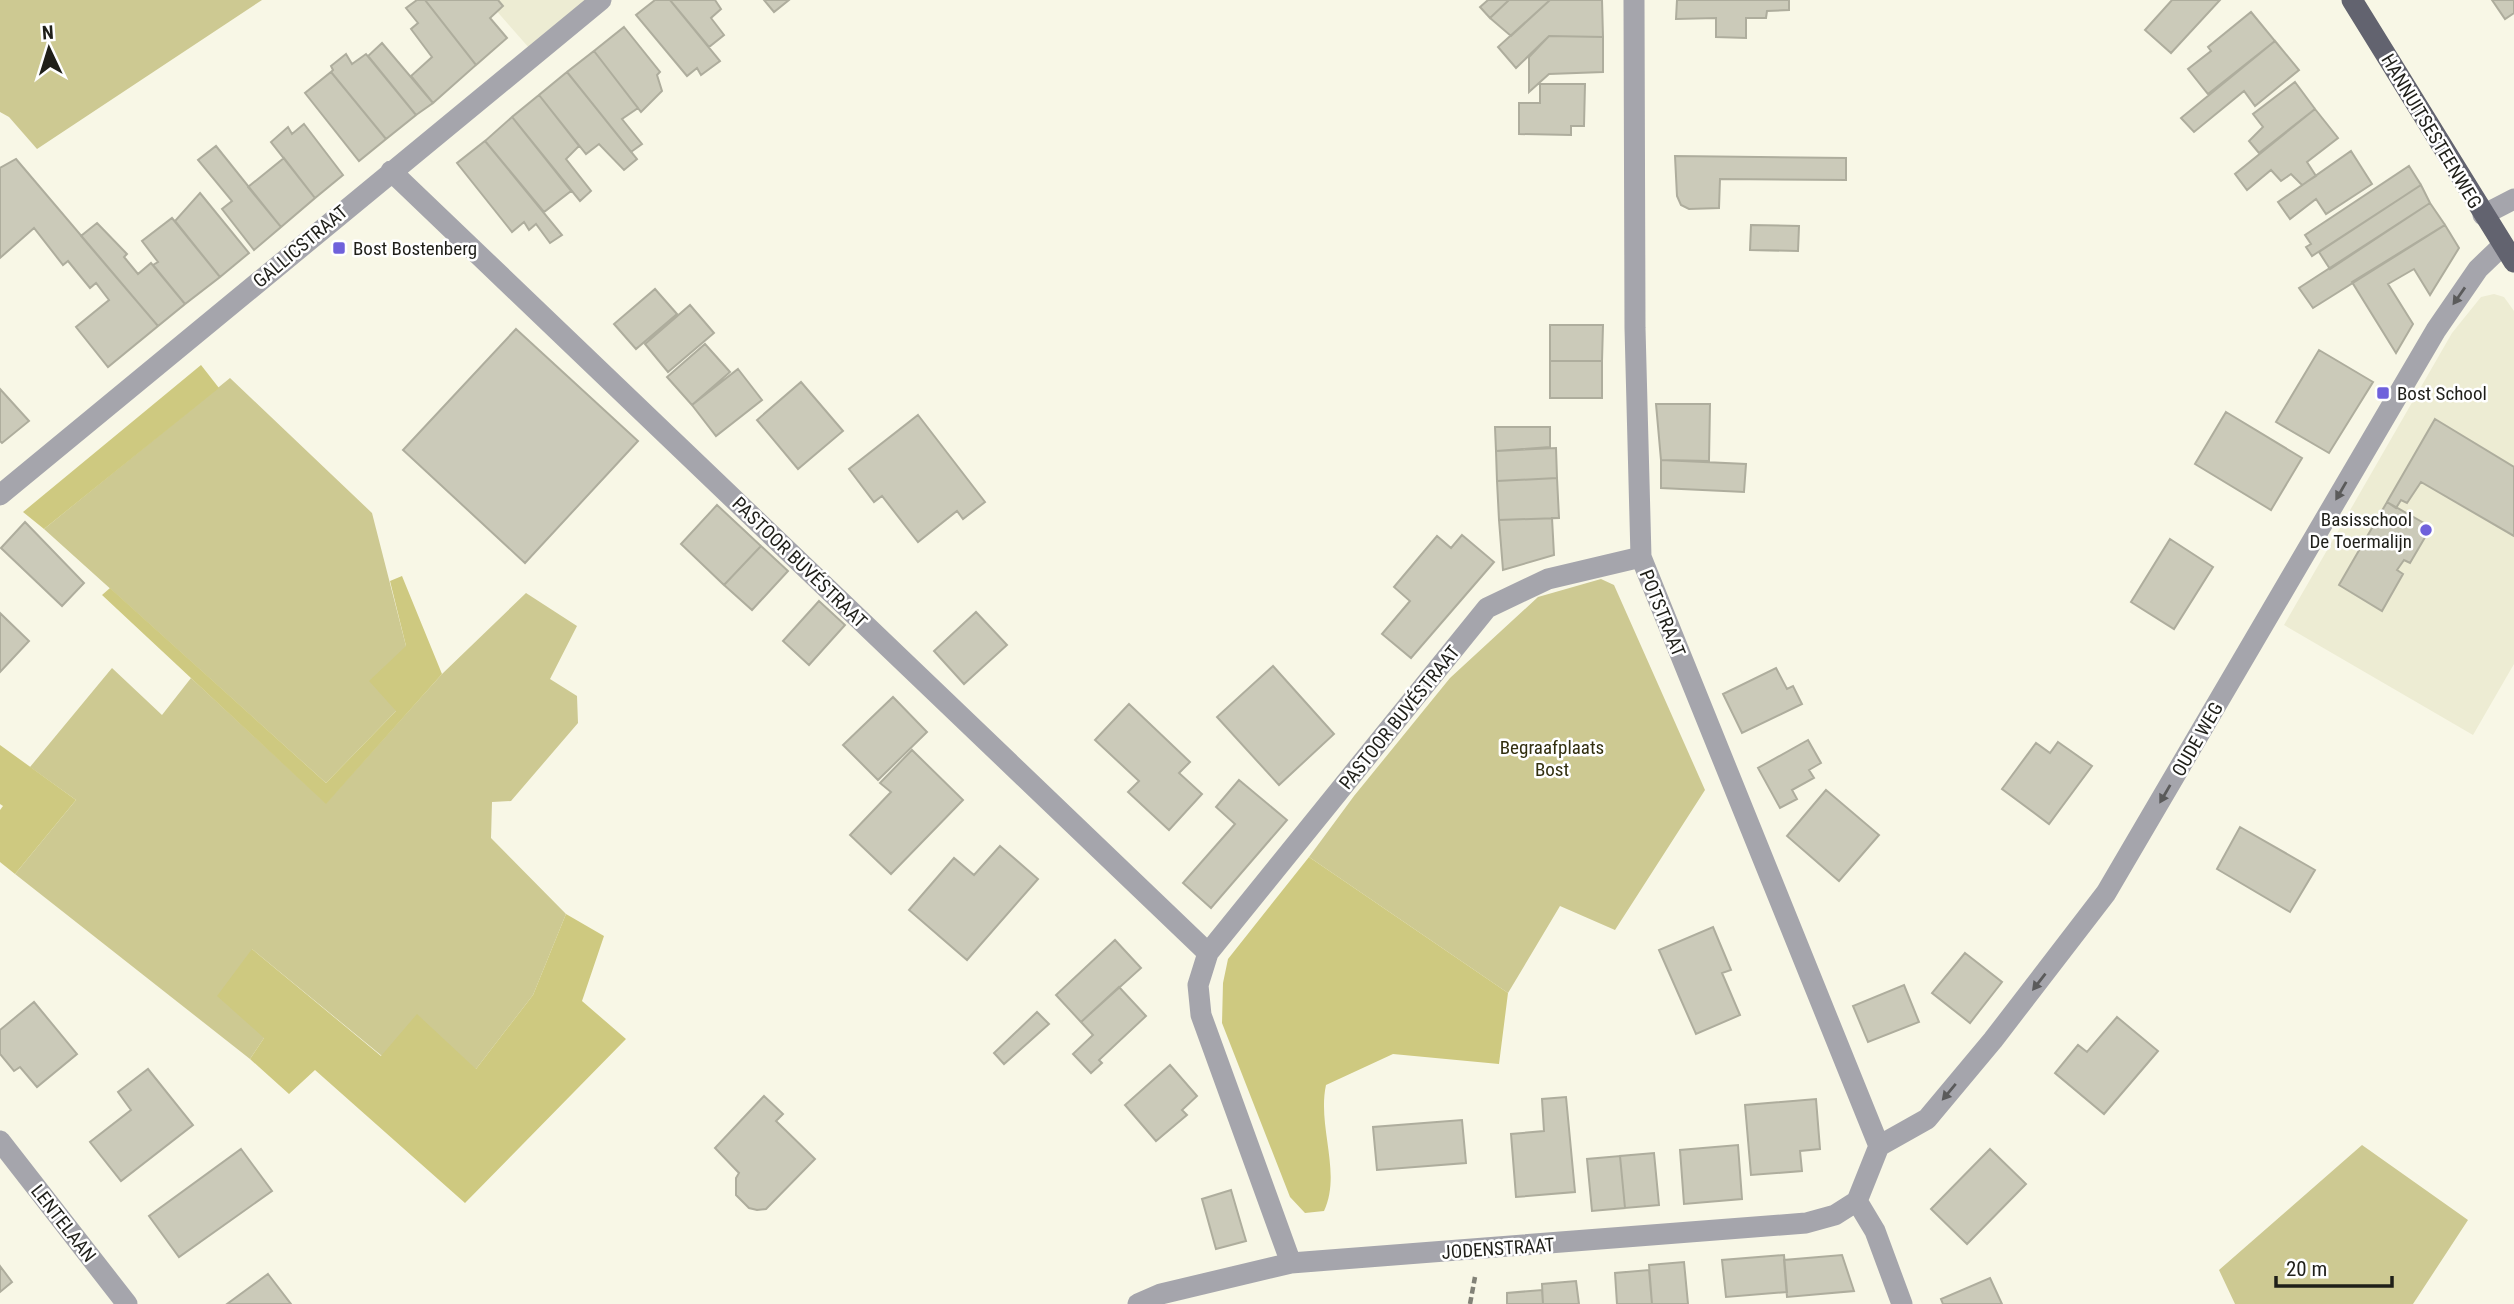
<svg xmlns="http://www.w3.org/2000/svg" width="2514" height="1304" viewBox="0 0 2514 1304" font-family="'Roboto Condensed',sans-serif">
  <rect width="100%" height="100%" fill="#f8f7e6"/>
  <path fill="#edecd3" d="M487 0H587L530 49Z
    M2494 294 2504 297 2514 311V664L2473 735 2284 625 2452 333 2481 297Z"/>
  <path fill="#cdc992" d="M0 0H262L37 149 9 117 0 112Z
    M230 378 372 513 406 646 396 711 326 783 44 529Z
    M1601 579 1614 585 1705 790 1615 930 1560 906 1508 993 1309 857 1354 796 1450 678 1538 597Z
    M526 593 577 626 550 679 577 696 578 723 511 801 492 802 491 838 566 914 533 995 476 1069 382 1056 252 949 264 1038 250 1059 15 874 76 800 30 767 112 668 162 715 191 678 326 803 442 674Z
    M2362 1145 2468 1220 2413 1304H2235L2219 1270Z"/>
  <path fill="#cec980" d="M201 365 219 388 44 529 23 512Z
    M402 576 442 674 326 804 102 595 110 588 326 783 396 711 369 681 406 646 390 581Z
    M0 745 76 800 15 874 0 862V810L3 806 0 804Z
    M1309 857 1508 993 1499 1064 1393 1054 1326 1085C1317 1127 1342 1172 1324 1211L1305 1213 1290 1197 1222 1023 1223 983 1228 959Z
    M566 914 604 936 582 1001 626 1039 465 1203 315 1070 289 1094 250 1059 264 1038 217 996 252 949 381 1056 417 1014 476 1069 533 995Z"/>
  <path fill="#cbcab9" stroke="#aead9d" stroke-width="2" d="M417 0H425L476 65 433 103 411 76 432 57 411 29 418 23 406 8Z
    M425 0H498L503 6 490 18 507 38 476 65Z
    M655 0H670L720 61 701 75 697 68 687 76 636 15Z
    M670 0H715L721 9 711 18 724 35 709 47Z
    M764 0H789L774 12Z
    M1488 0H1509L1490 18 1480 7Z
    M1509 0H1550L1511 36 1490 18Z
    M1550 0H1602L1603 37 1549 36 1516 68 1498 47Z
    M1677 0H1789V10L1767 11 1766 18H1746V38L1716 37V18L1676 19Z
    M2172 0H2220L2171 53 2145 30Z
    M2492 0H2514V13L2505 19Z
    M2251 12 2275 41 2208 94 2188 69 2211 51 2208 47Z
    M624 27 660 72 657 75 662 91 641 112 594 51Z
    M1549 36 1603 37V72L1549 74 1529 92V57Z
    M2275 41 2299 70 2255 106 2244 91 2194 132 2181 118Z
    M382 43 433 103 416 115 368 56Z
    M594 51 638 108 622 119 642 144 631 152 567 72Z
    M346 54 352 64 366 54 416 115 386 139 331 72 333 70 331 66Z
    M331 72 386 139 359 161 305 93Z
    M567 72 637 159 624 170 599 144 586 154 539 95Z
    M2295 82 2315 109 2259 153 2249 141 2263 127 2253 114Z
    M1540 84H1585L1584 126H1571V135L1519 134V103H1540Z
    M539 95 579 146 566 159 591 191 580 201 512 117Z
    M2315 109 2338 138 2307 162 2316 176 2302 185 2291 174 2281 181 2271 170 2247 190 2235 174Z
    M512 117 571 191 544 212 485 141Z
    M304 124 343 175 315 198 271 142 288 127 292 134Z
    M485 141 562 235 550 243 536 224 529 230 524 222 512 232 457 163Z
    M216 146 281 227 254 250 222 209 232 201 198 160Z
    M2351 151 2372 184 2326 214 2316 199 2290 219 2278 202Z
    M1675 156 1846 158V180L1720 179 1719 208 1689 209 1681 205 1677 196Z
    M284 158 315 198 281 227 248 187Z
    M16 159 158 326 108 367 76 327 109 300 96 283 90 288 68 261 63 265 34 228 0 258V168Z
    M2409 166 2421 185 2312 256 2306 247 2311 244 2305 235Z
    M2421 185 2430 203 2330 269 2319 252Z
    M200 193 249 253 220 277 175 221Z
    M2430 203 2445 225 2313 308 2299 288Z
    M172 218 220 277 185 304 153 265 158 262 142 241Z
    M97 223 127 254 124 257 138 274 151 263 185 304 158 326 81 236Z
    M1751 225 1799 226 1798 251 1750 250Z
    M2445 225 2459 248 2430 295 2414 269 2388 284 2413 324 2396 353 2352 282Z
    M655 289 677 314 636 349 614 324Z
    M690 305 714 333 668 372 645 344Z
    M1550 325H1603L1602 361H1550Z
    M516 329 638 441 525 563 403 450Z
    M705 344 730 372 692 405 667 377Z
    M2319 350 2373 382 2329 453 2276 422Z
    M1550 361H1602V398H1550Z
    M738 369 762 400 716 436 692 405Z
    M801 382 843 431 798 469 757 420Z
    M0 389 29 421 2 443 0 441Z
    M1656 404H1710L1709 461 1661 460Z
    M2226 412 2302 458 2271 510 2195 464Z
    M918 415 985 502 963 519 957 511 918 542 882 496 874 502 849 469Z
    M2435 419 2514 467V536L2421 482 2407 503 2401 500 2396 508 2387 502Z
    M1495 427H1550V447L1496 451Z
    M1556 448 1557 478 1497 481 1496 451Z
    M1661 460 1746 464 1744 492 1661 488Z
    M1557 478 1559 518 1499 520 1497 481Z
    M2387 502 2431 527 2410 563 2404 560 2397 570 2403 574 2382 611 2339 585Z
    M717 505 761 546 724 585 681 544Z
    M1552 518 1554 555 1503 570 1499 520 1559 518Z
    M25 522 84 583 62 606 1 548Z
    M1462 535 1494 562 1411 658 1382 634 1410 601 1394 587 1437 536 1451 548Z
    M2170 539 2213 567 2174 629 2131 602Z
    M761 546 788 571 752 610 724 585Z
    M819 601 845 625 809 665 783 641Z
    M976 612 1007 645 964 684 934 651Z
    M0 613 29 641 0 672Z
    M1273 666 1334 734 1279 785 1217 717Z
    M1776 668 1787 689 1793 686 1802 704 1742 733 1723 694Z
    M893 697 927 732 878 780 843 745Z
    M1129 704 1190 762 1179 773 1202 794 1169 830 1128 792 1139 781 1095 740Z
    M1808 740 1821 763 1809 770 1814 778 1792 790 1797 799 1780 808 1758 768Z
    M2058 742 2092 766 2049 824 2002 789 2036 743 2050 753Z
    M912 750 963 800 891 874 850 835 891 792 880 783Z
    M1239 780 1287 820 1211 908 1183 883 1235 824 1216 807Z
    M1826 790 1879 835 1839 881 1787 836Z
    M2240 827 2315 870 2290 912 2217 869Z
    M1000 846 1038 879 967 960 909 910 954 858 974 875Z
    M1713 927 1731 970 1722 973 1740 1015 1696 1034 1659 950Z
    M1115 940 1141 968 1081 1022 1056 995Z
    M1965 953 2002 982 1970 1023 1932 993Z
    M1904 985 1919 1022 1868 1042 1853 1006Z
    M1119 987 1146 1016 1099 1060 1102 1063 1091 1073 1073 1054 1093 1035 1081 1022Z
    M34 1002 77 1054 37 1087 20 1067 14 1071 0 1054V1030Z
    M1037 1012 1049 1024 1004 1064 994 1053Z
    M2117 1017 2158 1051 2104 1114 2055 1073 2078 1045 2087 1052Z
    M1170 1065 1197 1096 1182 1110 1187 1115 1156 1141 1125 1105Z
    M148 1069 193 1125 121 1181 90 1142 131 1110 118 1092Z
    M764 1096 783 1114 776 1121 815 1159 766 1209 757 1210 749 1208 736 1195V1178L739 1173 715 1148Z
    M1566 1097 1575 1192 1516 1197 1511 1134 1544 1131 1542 1099Z
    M1816 1099 1820 1149 1800 1151 1802 1171 1751 1175 1745 1105Z
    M1462 1120 1466 1163 1377 1170 1373 1127Z
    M1738 1145 1742 1199 1684 1204 1680 1150Z
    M241 1149 272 1191 179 1257 149 1216Z
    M1990 1149 2026 1184 1967 1244 1931 1209Z
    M1654 1153 1659 1205 1625 1208 1620 1156Z
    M1620 1156 1625 1208 1592 1211 1587 1159Z
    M1231 1190 1246 1241 1216 1249 1202 1199Z
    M1784 1255 1787 1292 1726 1297 1722 1260Z
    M1842 1255 1854 1291 1787 1297 1784 1260Z
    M1684 1262 1688 1304H1652L1649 1265Z
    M0 1266 12 1282 0 1292Z
    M1649 1270 1652 1304H1617L1615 1273Z
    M268 1274 291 1304H227Z
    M1990 1278 2002 1304H1943L1941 1299Z
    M1576 1281 1579 1304H1543L1542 1284Z
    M1542 1290 1543 1304H1507V1293Z"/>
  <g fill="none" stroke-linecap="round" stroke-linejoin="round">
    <path stroke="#828277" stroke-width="4.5" stroke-dasharray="7 3.5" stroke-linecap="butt" d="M1470 1304 1475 1277"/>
    <path stroke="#a5a5ac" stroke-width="21" d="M1634 0 1635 328 1641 557 1879 1146
      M391 171 1208 953
      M2483 215 2514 199
      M0 495 601 0
      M0 1141 127 1304
      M1857 1201 1879 1146 1927 1119 1993 1040 2106 893 2436 330 2478 269 2503 245
      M1857 1201 1875 1231 1902 1304
      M1291 1263 1201 1015 1198 985 1208 953 1487 608 1548 579 1641 557
      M1138 1304 1161 1294 1291 1263 1806 1223 1835 1215 1857 1201"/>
    <path stroke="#62636f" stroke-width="21" d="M2352 0 2514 262"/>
  </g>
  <defs><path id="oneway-solid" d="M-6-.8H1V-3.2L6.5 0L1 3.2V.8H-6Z" transform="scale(1.75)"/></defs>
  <g fill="#5b5b5b">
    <use href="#oneway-solid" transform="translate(2459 296) rotate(125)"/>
    <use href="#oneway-solid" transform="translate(2341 491) rotate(120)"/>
    <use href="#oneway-solid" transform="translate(2165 794) rotate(120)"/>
    <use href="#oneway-solid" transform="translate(2039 982) rotate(128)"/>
    <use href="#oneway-solid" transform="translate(1949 1092) rotate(130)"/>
  </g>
  <g fill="#6f61db" stroke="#fff" stroke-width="2.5">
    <rect x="332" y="241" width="14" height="14" rx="3.5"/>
    <rect x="2376" y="386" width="14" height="14" rx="3.5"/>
    <circle cx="2426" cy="530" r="7"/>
  </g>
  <g text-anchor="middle" stroke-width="5" stroke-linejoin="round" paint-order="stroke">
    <g font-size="19" fill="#1f1f19" stroke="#fff">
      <text transform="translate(2432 131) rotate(59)" y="7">HANNUITSESTEENWEG</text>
      <text transform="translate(300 246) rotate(-40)" y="7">GALLICSTRAAT</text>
      <text transform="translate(800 562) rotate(44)" y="7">PASTOOR BUVÉSTRAAT</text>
      <text transform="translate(1663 613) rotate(68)" y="7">POTSTRAAT</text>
      <text transform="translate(1399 717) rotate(-51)" y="7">PASTOOR BUVÉSTRAAT</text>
      <text transform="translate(2197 739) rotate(-60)" y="7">OUDE WEG</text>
      <text transform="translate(64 1223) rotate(52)" y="7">LENTELAAN</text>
      <text transform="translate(1498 1248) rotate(-4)" y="7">JODENSTRAAT</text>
    </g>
    <g font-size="19" fill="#1f1f19" stroke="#fff" text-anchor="start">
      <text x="353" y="255">Bost Bostenberg</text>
      <text x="2397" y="400">Bost School</text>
      <text x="2412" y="526" text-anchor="end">Basisschool<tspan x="2412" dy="22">De Toermalijn</tspan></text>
    </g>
    <g font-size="19" fill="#312e0e" stroke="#fff">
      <text x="1552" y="754">Begraafplaats<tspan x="1552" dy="22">Bost</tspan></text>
    </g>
  </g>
  <g transform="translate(49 49) rotate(356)" stroke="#ffffff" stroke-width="5" paint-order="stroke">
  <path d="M0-5L12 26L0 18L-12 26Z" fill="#1f1f19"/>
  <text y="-10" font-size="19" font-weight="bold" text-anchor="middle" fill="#1f1f19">N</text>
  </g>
  <path d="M2276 1276v10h116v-10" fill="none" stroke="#1f1f19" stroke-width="3.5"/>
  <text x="2286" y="1276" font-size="21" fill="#1f1f19" stroke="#ffffff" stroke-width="5" paint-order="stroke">20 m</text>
</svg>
